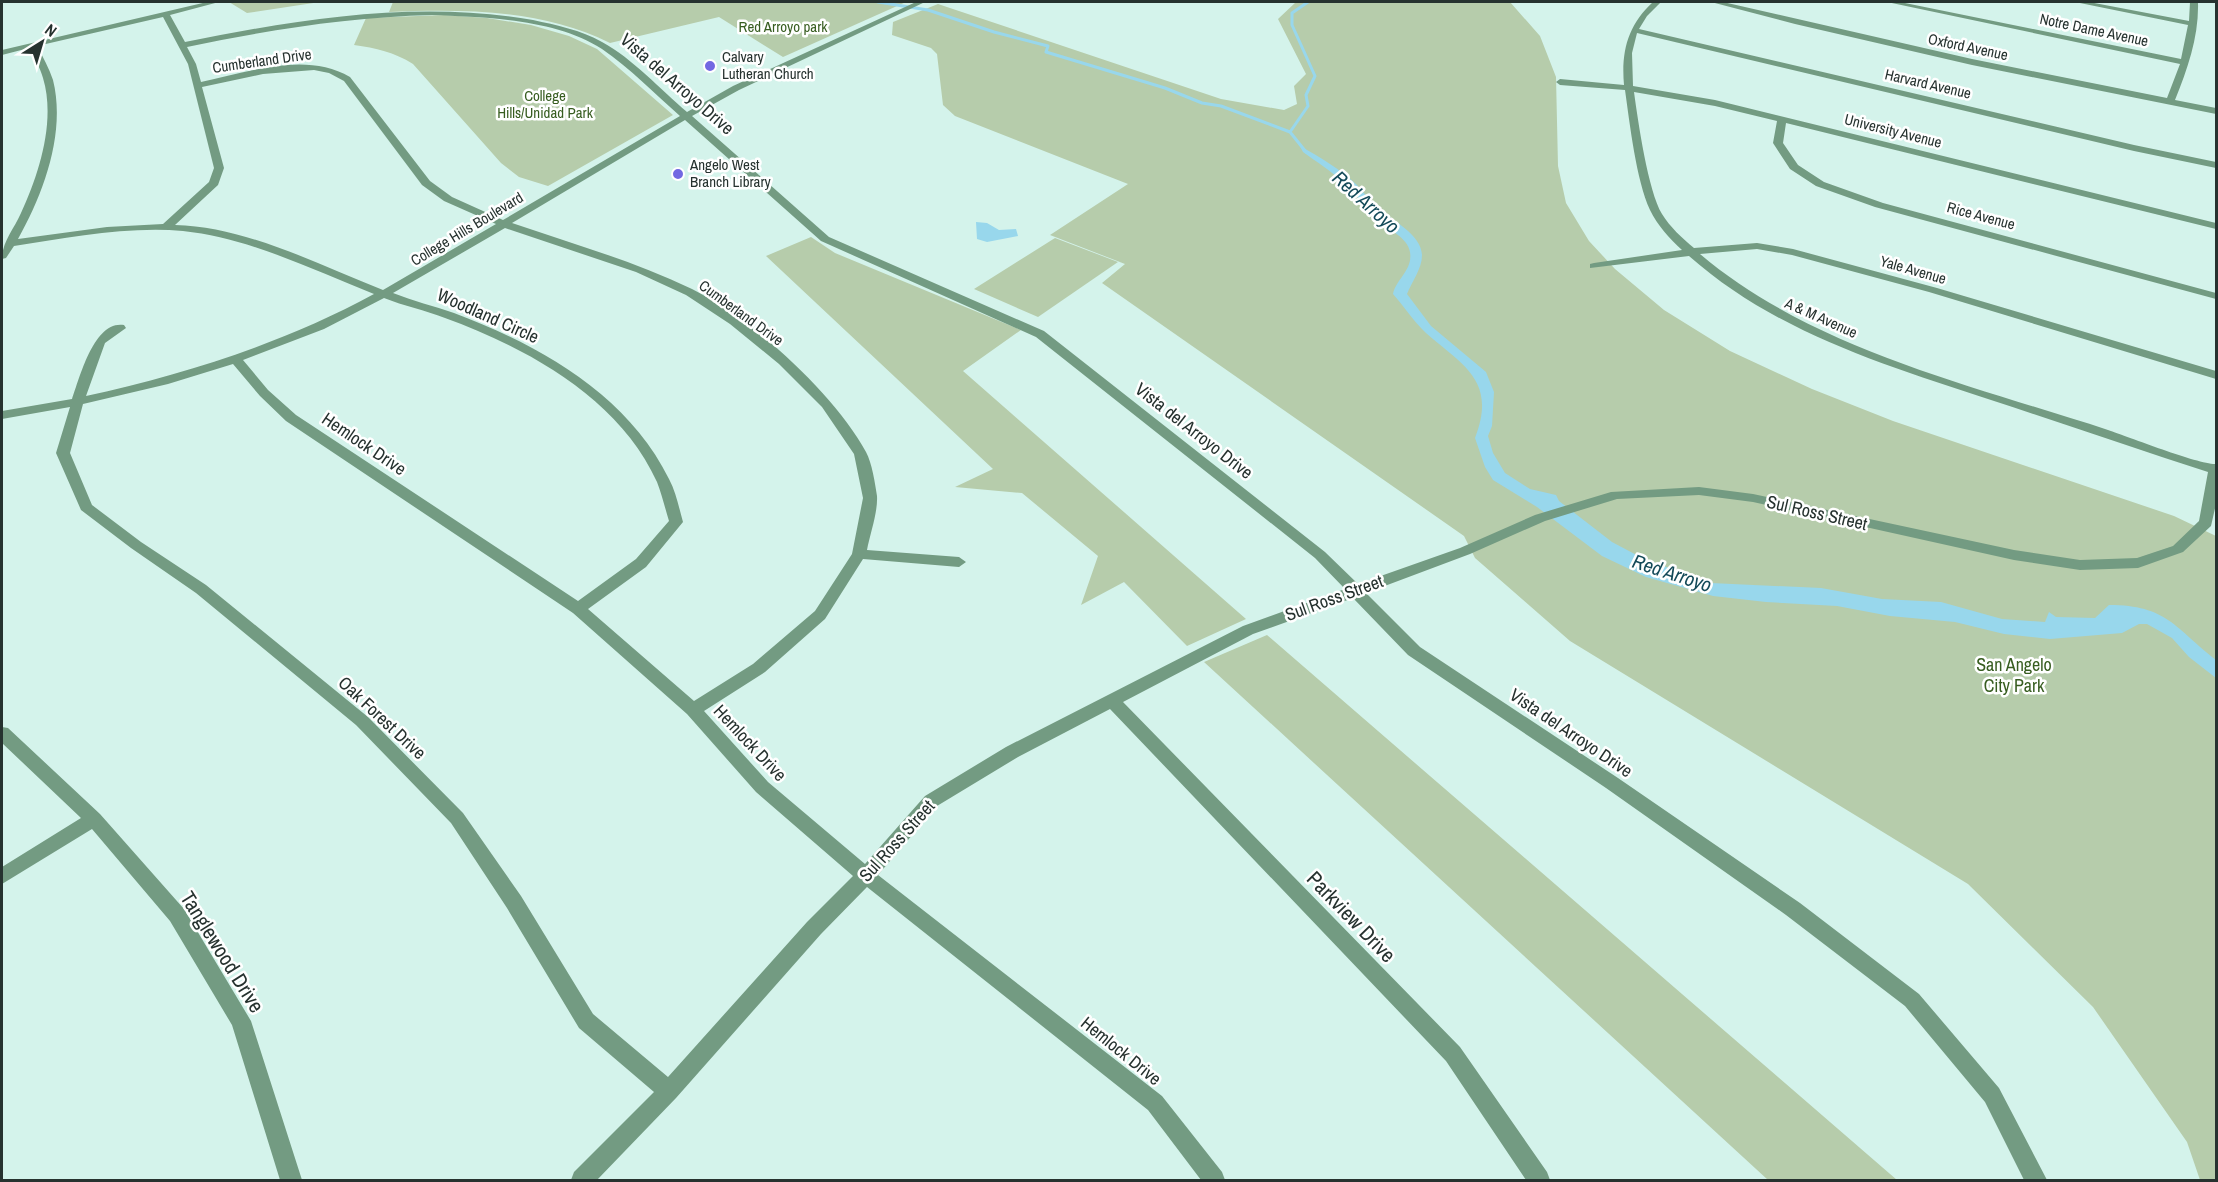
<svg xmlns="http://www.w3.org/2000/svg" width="2218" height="1182" viewBox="0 0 2218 1182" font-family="'Archivo Narrow',sans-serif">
  <rect width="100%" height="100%" fill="#d4f3eb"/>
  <path fill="#b6ccab" d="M229 2H320L247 13Z
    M393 2H906L783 57 719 17 610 43C542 9 463 9 389 12Z
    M1296 2H1510L1540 36 1556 77 1558 166 1566 203 1589 241 1615 269 1664 310 1730 351 1812 389 1893 421 2174 516 2216 536V1180H2200L2187 1142 2093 1007 1968 884 1570 641 1475 558 1464 536 1102 283 1125 264 1050 235 1128 184 955 116 943 105 937 54 931 48 892 35 893 22 938 4 1221 99 1284 110 1297 104 1294 86 1306 74 1278 19Z
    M444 15 487 18 531 25 569 36 597 49 673 115 548 186 519 177 501 163 413 64C394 52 376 48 354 45L366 18Z
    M811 237 835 253 1021 330 963 371 1246 619 1187 646 1124 582 1081 605 1098 556 1022 493 955 487 993 469 766 256Z
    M1055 238 1118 262 1038 317 974 289Z
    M1267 635 1897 1180H1768L1204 662Z"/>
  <path fill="#98d7ec" d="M1300 146C1320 157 1340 169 1357 185 1364 193 1371 202 1379 209 1393 221 1421 234 1422 255 1422 269 1412 281 1407 294L1431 326 1486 372 1494 392 1492 426 1488 436 1493 453 1505 473 1530 489 1556 495 1559 501 1612 542 1644 559 1711 583 1821 588 1882 599 1941 602 2002 619 2045 622 2049 612 2056 617 2095 618 2109 605C2167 605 2175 628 2216 660V678L2189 657 2172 638 2147 624H2139L2122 633 2050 639 2004 634 1955 622 1890 616 1837 606 1766 602 1713 596 1646 577 1602 556 1537 507 1493 480 1485 467 1475 438C1497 381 1464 366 1426 333 1413 321 1404 306 1393 294 1396 279 1413 270 1410 252 1408 238 1388 229 1378 220 1366 208 1356 194 1344 183 1331 171 1317 162 1303 152Z
    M976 222 987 223 999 230 1016 229 1018 236 987 242 977 239Z"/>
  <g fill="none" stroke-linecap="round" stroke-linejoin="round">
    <path stroke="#98d7ec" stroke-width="3" d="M878 2 928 10 994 32 1048 46 1046 52 1165 88 1202 103 1221 106 1290 132 1306 152
      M1290 132 1308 106 1306 95 1315 76 1292 25V13L1308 2"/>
    <path fill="#739b82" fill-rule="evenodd" d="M207 2H219L170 15 185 42C299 19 417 0 533 20 556 25 581 30 602 42 632 58 661 90 687 112L733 86 916 2H925L739 90 692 116 829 237 1044 331 1325 552 1358 584 1460 548 1535 515 1611 492 1699 487 1753 494 2014 550 2080 560 2137 558 2173 546 2199 521 2208 472C2136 449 2064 424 1991 400 1884 365 1775 332 1689 256L1590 268V264L1594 263 1682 250C1670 239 1657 225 1650 210 1636 179 1630 125 1625 90L1560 85 1556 82 1560 79 1624 85C1621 51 1628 25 1653 2H1661L1647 16 1639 29 2134 145 2216 162V168L2134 151 1637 33 1632 53 1633 86 1715 100 2216 223V229L1786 123 1783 143 1798 165 1824 182 1883 203 2216 293V299L1875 207 1816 186 1790 169 1773 143 1777 121 1715 106 1634 92C1638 121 1648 191 1662 214 1670 227 1682 238 1694 248L1757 243 1793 249 1937 288 2216 371V379L1929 292 1792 255 1757 249 1700 254C1812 349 1971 385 2108 430 2129 437 2200 465 2216 464V504L2211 526 2183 552 2138 568 2080 570 2014 560 1753 502 1699 495 1617 499 1545 521 1470 554 1366 593 1420 647 1618 778 1800 903 1919 994 1999 1088 2047 1180H2024L1985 1102 1905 1006 1786 915 1606 788 1408 655 1353 598 1253 634 1123 702 1460 1047 1547 1172 1550 1180H1526L1446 1061 1110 709 1018 757 937 806 878 875 1162 1096 1222 1172 1225 1180H1201L1148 1110 867 887 821 934 676 1098 597 1180H571L574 1172 654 1092 579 1028 507 908 451 823 356 725 196 593 131 548 81 510 56 453 70 407 2 419V411L72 399C80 377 94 320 124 325L126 328 105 343 86 396C186 374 284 343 374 294 313 270 250 238 183 231 127 226 69 238 14 246L6 258 2 259C2 242 14 229 21 213 39 174 56 121 43 78 40 67 34 58 29 48L2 55V50ZM432 15C485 17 557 19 602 49 630 68 655 94 680 116L503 220 452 197 430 181 350 77C306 51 248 72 201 82L196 64 187 47C268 30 349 17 432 15ZM163 17 188 64 214 168 209 182 163 224 107 227 18 239C44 193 66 132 53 80 49 68 43 57 37 46ZM314 70 329 73 344 81 422 185 444 201 496 224 383 290C317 264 247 227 175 225L218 185 224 168 202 87 263 74ZM685 120 821 241 1036 337 1315 558 1345 589 1243 626 1006 747 925 796 865 864 768 782 704 711 765 672 825 619 863 559 959 567 966 562 959 557 867 550C870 534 878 512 877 496 875 483 872 463 866 452 834 393 752 319 692 289 634 261 573 244 512 223ZM505 228 636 272 686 295 730 324 779 364 822 407 854 454 863 498 852 554 815 611 753 664 694 701 588 609 646 567 683 522C679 508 676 492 669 479 627 394 539 345 454 313 434 306 413 301 393 293ZM384 298C404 306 425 310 445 318 527 348 619 398 657 482 662 495 665 508 669 521L636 559 578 601 296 415 268 390 243 360 324 329ZM233 364 260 396 286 421 573 613 687 714 756 792 853 876 807 922 668 1077 593 1014 521 896 463 813 368 717 206 585 141 542 92 505 70 453 83 404 168 384Z
      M1711 2H1723L1972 59 2167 98 2180 64 1887 2H1900L2181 59 2188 25 2075 2H2089L2189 21 2190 2H2198C2199 36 2188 68 2175 100L2216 108V114L1972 65 1795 24Z
      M2 727 8 728 100 814 184 909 251 1021 302 1180H280L232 1025 170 921 92 829 2 884V867L81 818 2 743Z"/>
  </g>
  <g fill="#7268e2" stroke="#fff" stroke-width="2">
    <circle cx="710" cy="66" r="6"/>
    <circle cx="678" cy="174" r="6"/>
  </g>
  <g text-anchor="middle" stroke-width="5" stroke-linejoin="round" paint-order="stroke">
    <g font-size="15" fill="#375d20" stroke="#fff">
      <text x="783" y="32">Red Arroyo park</text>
      <text x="545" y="101">College<tspan x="545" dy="17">Hills/Unidad Park</tspan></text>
    </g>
    <g font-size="15" fill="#26322f" stroke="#fff">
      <text transform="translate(2094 30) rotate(12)" y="5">Notre Dame Avenue</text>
      <text transform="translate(1968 47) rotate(12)" y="5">Oxford Avenue</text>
      <text transform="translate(262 61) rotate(-8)" y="5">Cumberland Drive</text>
      <text transform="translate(1928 84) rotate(13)" y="5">Harvard Avenue</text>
      <text transform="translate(1893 131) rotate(14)" y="5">University Avenue</text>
      <text transform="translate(1981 216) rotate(15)" y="5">Rice Avenue</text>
      <text transform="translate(467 229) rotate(-31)" y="5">College Hills Boulevard</text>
      <text transform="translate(1913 270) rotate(16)" y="5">Yale Avenue</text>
      <text transform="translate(741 313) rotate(36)" y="5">Cumberland Drive</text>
      <text transform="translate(1821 318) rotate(24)" y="5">A &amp; M Avenue</text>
    </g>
    <g font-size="15" fill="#26322f" stroke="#fff" text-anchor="start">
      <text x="722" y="62">Calvary<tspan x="722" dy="17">Lutheran Church</tspan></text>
      <text x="690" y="170">Angelo West<tspan x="690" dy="17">Branch Library</tspan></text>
    </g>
    <g font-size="18" fill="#26322f" stroke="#fff">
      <text transform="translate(677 84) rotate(41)" y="6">Vista del Arroyo Drive</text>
      <text transform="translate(488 316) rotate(24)" y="6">Woodland Circle</text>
      <text transform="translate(1194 431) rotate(38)" y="6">Vista del Arroyo Drive</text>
      <text transform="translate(364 444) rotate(34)" y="6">Hemlock Drive</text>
      <text transform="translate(1817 513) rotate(13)" y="6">Sul Ross Street</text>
      <text transform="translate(1334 598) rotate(-20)" y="6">Sul Ross Street</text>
      <text transform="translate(382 718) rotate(43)" y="6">Oak Forest Drive</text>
      <text transform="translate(1571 733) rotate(34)" y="6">Vista del Arroyo Drive</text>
      <text transform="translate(750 743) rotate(47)" y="6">Hemlock Drive</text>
      <text transform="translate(897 841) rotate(-48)" y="6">Sul Ross Street</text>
      <text transform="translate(1121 1051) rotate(39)" y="6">Hemlock Drive</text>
    </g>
    <g font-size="18" fill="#375d20" stroke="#fff">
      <text x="2014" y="671">San Angelo<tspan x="2014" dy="21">City Park</tspan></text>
    </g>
    <g font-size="20" font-style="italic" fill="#144a59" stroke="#fff">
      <text transform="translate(1366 202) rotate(42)" y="7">Red Arroyo</text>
      <text transform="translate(1672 573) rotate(18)" y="7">Red Arroyo</text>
    </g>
    <g font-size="21" fill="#26322f" stroke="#fff">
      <text transform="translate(1351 917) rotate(46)" y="7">Parkview Drive</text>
      <text transform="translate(222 952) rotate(58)" y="7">Tanglewood Drive</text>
    </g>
  </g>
  <rect width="2218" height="1182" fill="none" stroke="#26322f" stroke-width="6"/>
  <g transform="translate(42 42) rotate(37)" stroke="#ffffff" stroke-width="4.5" paint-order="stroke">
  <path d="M0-4.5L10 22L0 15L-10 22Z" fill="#26322f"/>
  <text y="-9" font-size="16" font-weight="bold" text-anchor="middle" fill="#26322f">N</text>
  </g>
</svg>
